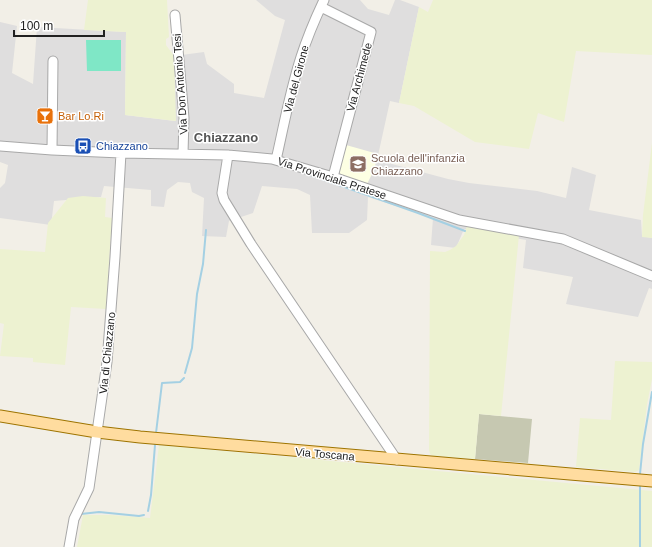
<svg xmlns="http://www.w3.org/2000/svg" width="652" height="547" viewBox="0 0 652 547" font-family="Helvetica,sans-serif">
  <rect width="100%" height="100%" fill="#f2efe7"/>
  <path fill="#dfdede" d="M256 0H360L368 9 389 15 395 0H400L419 7 399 103 390 101 377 160 448 179 469 183 537 191 566 198 572 167 596 175 589 210 641 220 642 236 652 238V289L649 288 638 317 566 304 573 277 523 268 526 240 464 229 456 248 431 245 433 218 368 197 367 220 349 233H312L310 195 297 189 262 186 253 213 229 221 226 237 202 236 204 198 192 192 190 183 178 182 167 190 164 207 151 206V190L104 186 101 197 54 201 51 225 0 218V188L5 183 8 165 0 162V22L17 26 12 73 33 84 37 27 126 32 125 115 175 121 174 56 204 52 207 64 234 84V93L264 98 285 20 275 16Z"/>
  <path fill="#fdffe3" d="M346 145 378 154 374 170 367 184 341 175 339 172V167Z"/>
  <path fill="#c6c8b1" d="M479 414 532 419 528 463 475 459Z"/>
  <path fill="#edf2d1" d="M88 0H167L169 37 166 39V45L174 56 176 121 125 115 126 32 84 30Z
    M433 0H652V55L576 51 564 122 538 113 529 149 475 142 414 106 399 103 419 7 428 12Z
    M652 143V238L642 237 643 215Z
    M83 196 106 198 105 217 112 218 106 309 71 307 65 365 33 362V358L0 356 4 324 0 323V249L45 252 48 223 68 198Z
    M467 226 519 235 501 416 479 414 475 459 433 456 430 454 429 450 430 251 445 252 450 250 456 246 464 235Z
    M615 361 652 362V379L647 405 639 470 635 472 576 467 580 418 611 420Z
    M159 445 652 491V547H77L83 515H111L150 518Z"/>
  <path fill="#7fe7c6" d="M86 40H121V71H87Z"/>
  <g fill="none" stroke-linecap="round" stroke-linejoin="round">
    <path stroke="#a4d0e3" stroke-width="2" d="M305 173 418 213 465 231
      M185 373 192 348 197 294 203 264 206 230
      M156 433 162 383 180 382 184 378
      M640 474 643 444 652 392
      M148 511 151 495 155 445
      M81 514 99 512 139 516 144 515
      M640 547V486"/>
    <g stroke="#a8a8a8" stroke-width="11">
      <path id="minor" d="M321 7 371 32 333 177
        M175 15 184 118 183 154
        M0 146 52 150 121 153 228 155 272 159 333 177 459 220 563 239 652 276
        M52 150 53 61
        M228 155 222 193 224 200 251 244 397 460
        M276 160C284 125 290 91 301 57 307 38 315 19 324 0
        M69 547 74 519 89 488 107 362 115 257 121 153"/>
    </g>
    <g stroke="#9e7400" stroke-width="13">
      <path id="major" d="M0 416 97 432 140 437 652 481"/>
    </g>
    <use href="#minor" stroke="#fff" stroke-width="9"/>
    <use href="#major" stroke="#ffdc9f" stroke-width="11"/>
  </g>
  <defs>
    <g id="bar-square" transform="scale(0.9)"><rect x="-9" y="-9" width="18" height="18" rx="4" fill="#e8710a" stroke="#fff"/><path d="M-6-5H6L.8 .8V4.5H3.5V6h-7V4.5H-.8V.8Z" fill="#fff"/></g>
    <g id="bus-square" transform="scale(0.9)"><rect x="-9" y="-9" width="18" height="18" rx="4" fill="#1a4fb4" stroke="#fff"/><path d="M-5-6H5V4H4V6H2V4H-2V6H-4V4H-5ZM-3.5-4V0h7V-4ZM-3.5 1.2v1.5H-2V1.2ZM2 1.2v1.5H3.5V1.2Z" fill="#fff"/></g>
    <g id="school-square" transform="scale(0.9)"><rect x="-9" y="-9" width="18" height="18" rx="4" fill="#8d6e63" stroke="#fff"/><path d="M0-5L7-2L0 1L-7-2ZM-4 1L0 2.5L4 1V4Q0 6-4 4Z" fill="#fff"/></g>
  </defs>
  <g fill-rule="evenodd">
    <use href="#bar-square" x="45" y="116"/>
    <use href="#bus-square" x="83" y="146"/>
    <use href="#school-square" x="358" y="164"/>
  </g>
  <g text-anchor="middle" stroke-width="3" stroke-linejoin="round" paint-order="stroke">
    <g font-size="11" fill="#212121" stroke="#fff">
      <text transform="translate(359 77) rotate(-75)" y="4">Via Archimede</text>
      <text transform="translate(296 79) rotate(-75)" y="4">Via del Girone</text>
      <text transform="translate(180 84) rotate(-94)" y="4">Via Don Antonio Tesi</text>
      <text transform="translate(332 178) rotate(18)" y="4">Via Provinciale Pratese</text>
      <text transform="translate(107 353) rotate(-84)" y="4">Via di Chiazzano</text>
      <text transform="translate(325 454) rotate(5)" y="4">Via Toscana</text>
    </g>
    <g font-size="11" fill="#c56008" stroke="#fff" text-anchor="start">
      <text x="58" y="120">Bar Lo.Ri</text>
    </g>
    <g font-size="11" fill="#164399" stroke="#fff" text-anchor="start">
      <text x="96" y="150">Chiazzano</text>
    </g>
    <g font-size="11" fill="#785e54" stroke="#fff" text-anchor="start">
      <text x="371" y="162">Scuola dell'infanzia<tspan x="371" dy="13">Chiazzano</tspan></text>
    </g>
    <g font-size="13" font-weight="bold" fill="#545454" stroke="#fff">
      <text x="226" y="142">Chiazzano</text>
    </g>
  </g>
  <path d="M14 30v6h90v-6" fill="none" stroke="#212121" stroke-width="2"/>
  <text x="20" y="30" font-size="12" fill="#212121" stroke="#ffffff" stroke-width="3" paint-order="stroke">100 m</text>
</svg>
